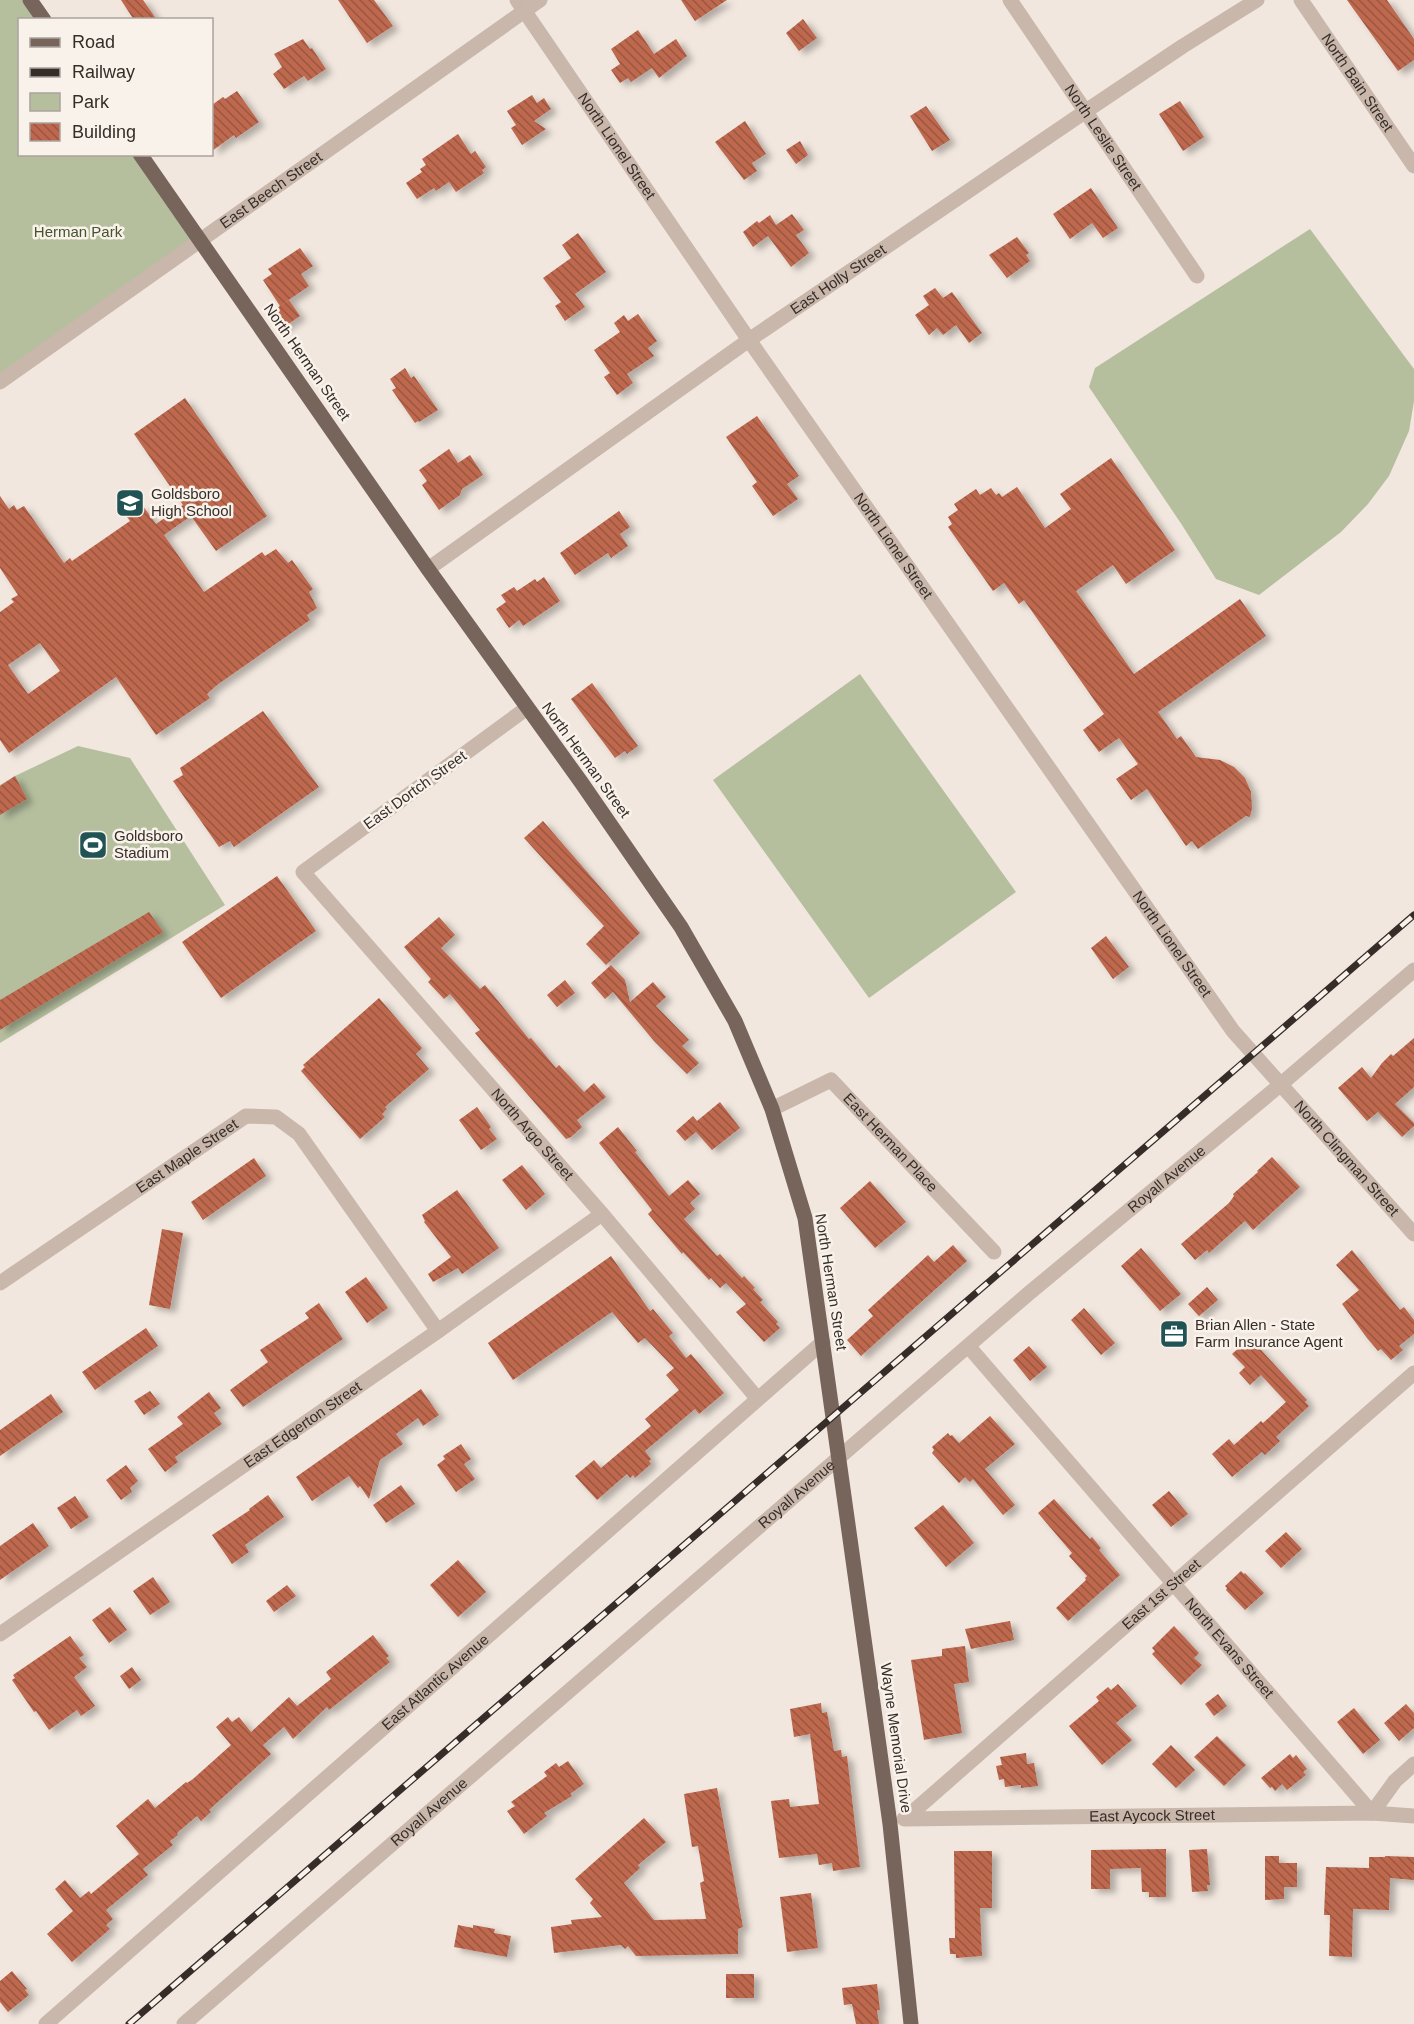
<svg xmlns="http://www.w3.org/2000/svg" width="1414" height="2024" viewBox="0 0 1414 2024" font-family="Helvetica,sans-serif">
  <defs>
    <pattern id="building-back-hatch" width="6" height="6" patternUnits="userSpaceOnUse" patternTransform="scale(1.5)"><rect width="6" height="6" fill="#be674e"/><path d="M-1 5l2 2M0 0l6 6M5-1l2 2" fill="none" stroke="#9b5541"/></pattern>
    <filter id="shadow"><feDropShadow dx="6" dy="4" stdDeviation="3" flood-color="#0004"/></filter>
  </defs>
  <rect width="100%" height="100%" fill="#f1e7de"/>
  <path fill="#b5bf9e" d="M0 0H30L44 19 20 20V154L140 155 201 240 0 382Z
    M1310 229 1414 369V401L1409 431 1389 476 1368 504 1341 532 1259 595 1216 579 1182 525 1089 387 1095 368Z
    M860 674 1016 892 869 998 713 780Z
    M78 746 130 758 225 905 0 1043V785L15 776Z"/>
  <path fill="url(#building-back-hatch)" fill-rule="evenodd" filter="url(#shadow)" d="M121 0H143L157 20H134Z
    M338 0H374L393 26 367 43Z
    M681 0H727L695 21Z
    M1347 0H1387L1414 39V60L1398 71Z
    M803 19 817 38 799 51 786 33Z
    M638 30 654 54 676 39 687 56 659 78 652 68 631 82 628 78 620 83 611 70 620 64 611 49Z
    M303 39 310 49 312 48 326 69 308 81 304 76 284 89 273 74 282 67 274 54Z
    M237 91 259 122 236 138 234 135 212 151V105L223 97 225 99Z
    M532 95 537 103 544 98 551 109 534 121 546 129 522 145 511 128 516 125 507 111Z
    M1180 101 1204 137 1183 151 1159 114Z
    M926 106 950 140 932 151 910 116Z
    M745 121 766 154 752 163 757 171 744 180 715 142Z
    M458 134 471 154 475 151 486 167 482 170 484 173 456 192 449 182 436 191 434 188 417 199 406 183 422 172 420 169 426 165 422 159Z
    M800 141 808 155 796 164 786 150Z
    M1091 188 1118 228 1103 238 1092 223 1070 239 1053 214Z
    M792 214 804 230 796 235 809 253 791 267 768 236 753 247 743 232 757 221 759 223 770 215 776 225Z
    M578 233 606 272 575 294 585 307 565 321 555 306 561 302 543 278 571 258 562 245Z
    M1017 237 1029 253 1026 255 1030 261 1007 278 989 255Z
    M300 248 313 266 301 274 309 286 280 306 263 280 272 274 268 269Z
    M935 288 943 298 952 292 982 333 969 343 956 325 943 335 937 328 929 335 915 315 929 305 923 296Z
    M289 300 300 316 281 329 271 312Z
    M638 314 657 341 648 348 654 356 627 374 633 383 617 395 604 377 610 373 594 350 620 332 614 323 624 315 628 321Z
    M405 368 411 378 414 376 438 410 419 422 418 421 415 423 392 390 396 388 390 379Z
    M185 398 267 516 216 551 191 516 164 535 204 592 262 552 265 556 276 549 288 563 292 560 313 589 309 592 317 608 307 615 310 620 217 685 207 694 210 698 156 735 116 677 9 753 0 740V612L14 602 11 599 18 595 0 568V496L9 509 14 505 17 510 24 506 64 563 70 558 72 561 130 521 127 517 143 506 156 524 183 505 134 434ZM40 643 60 671 28 694 8 665Z
    M757 416 799 476 787 484 798 499 773 516 752 486 757 482 726 437Z
    M449 449 458 463 470 455 483 475 462 489 460 495 439 510 422 485 427 481 419 470Z
    M1111 458 1175 550 1126 584 1113 565 1076 591 1134 674 1240 599 1266 636 1158 712 1177 739 1181 736 1196 757 1220 760 1234 767 1245 778 1251 792 1252 808 1250 817 1246 816 1198 849 1192 841 1186 846 1147 789 1131 800 1116 779 1138 764 1119 738 1099 752 1083 730 1104 714 1024 600 1019 604 1004 583 993 591 948 527 952 524 948 517 958 510 954 504 976 489 980 495 991 488 996 495 999 493 1002 497 1017 487 1045 528 1071 509 1060 494Z
    M619 511 630 527 620 534 628 546 611 558 608 553 575 575 560 553Z
    M544 577 560 601 523 626 519 620 509 628 496 609 506 602 501 595 514 587 517 591 535 579 537 582Z
    M592 683 638 746 627 754 625 751 615 758 571 699Z
    M263 711 319 787 234 847 230 841 219 847 173 781 183 775 180 768Z
    M15 776 27 799 0 815V786Z
    M543 821 640 933 606 965 586 944 604 926 524 838Z
    M277 876 316 931 221 998 182 942Z
    M149 912 163 932 0 1030V1000Z
    M439 917 455 935 441 948 480 989 485 985 529 1039 531 1038 556 1068 559 1065 584 1092 594 1083 606 1097 577 1120 582 1127 571 1137 566 1139 490 1051 475 1033 480 1030 450 994 444 999 428 982 431 979 404 947Z
    M1106 936 1129 967 1113 979 1091 948Z
    M611 965 625 980 630 1002 653 982 666 997 656 1006 689 1040 682 1046 699 1063 687 1074 654 1041 613 992 605 999 591 983Z
    M565 980 575 993 557 1007 547 995Z
    M379 998 422 1048 416 1054 429 1069 385 1107 387 1109 382 1114 385 1117 360 1139 301 1071 305 1067 303 1065Z
    M1414 1038V1087L1395 1104 1414 1123V1126L1402 1137 1378 1112 1367 1121 1338 1088 1362 1067 1371 1078 1382 1063 1391 1054 1393 1056Z
    M720 1102 740 1128 712 1150 696 1132 685 1141 676 1131 693 1116 697 1121Z
    M477 1107 491 1127 489 1129 497 1139 481 1150 459 1120Z
    M618 1127 637 1151 635 1152 669 1196 688 1180 700 1194 690 1203 695 1209 684 1219 717 1256 720 1254 742 1278 744 1276 755 1288 753 1289 763 1300 760 1302 778 1322 776 1324 780 1328 764 1342 736 1312 746 1304 726 1283 720 1288 711 1278 709 1280 683 1252 682 1254 648 1214 652 1210 599 1143Z
    M1272 1157 1300 1187 1253 1230 1245 1221 1209 1253 1207 1250 1195 1260 1181 1244 1229 1203 1234 1196 1233 1194 1258 1172 1257 1171Z
    M254 1158 266 1176 203 1220 191 1202Z
    M522 1165 545 1194 526 1210 502 1180Z
    M870 1181 906 1222 875 1248 840 1208Z
    M457 1190 499 1248 462 1274 458 1268 433 1282 428 1274 451 1257 424 1222 425 1221 422 1215Z
    M162 1229 183 1233 170 1309 149 1305Z
    M953 1245 967 1261 861 1356 847 1340 873 1316 868 1310 928 1255 934 1262Z
    M1141 1248 1181 1294 1160 1311 1121 1266Z
    M1352 1250 1400 1310 1404 1307 1414 1320V1334L1399 1346 1403 1350 1391 1360 1381 1349 1378 1351 1367 1338 1342 1304 1359 1290 1336 1265Z
    M611 1256 650 1311 653 1309 673 1333 669 1336 686 1358 691 1354 724 1393 699 1414 695 1409 645 1451 651 1459 649 1461 651 1464 635 1478 633 1475 630 1478 627 1474 597 1500 575 1476 594 1460 601 1468 651 1426 645 1419 679 1390 666 1375 674 1368 645 1338 638 1343 612 1312 513 1380 488 1343Z
    M366 1277 388 1308 367 1323 345 1292Z
    M1207 1287 1218 1300 1199 1316 1188 1304Z
    M319 1303 343 1339 243 1407 230 1390 268 1362 260 1350 309 1318 305 1313Z
    M1084 1308 1115 1343 1101 1355 1071 1320Z
    M146 1328 158 1346 95 1390 82 1372Z
    M1250 1338 1307 1400 1305 1402 1309 1406 1276 1437 1280 1441 1265 1455 1262 1452 1232 1477 1212 1454 1229 1439 1234 1445 1261 1421 1263 1423 1286 1402 1261 1375 1250 1385 1239 1373 1245 1367 1232 1354Z
    M1029 1346 1047 1367 1030 1381 1013 1360Z
    M421 1389 439 1415 423 1426 418 1418 396 1434 403 1444 380 1460 369 1499 360 1486 358 1488 349 1476 312 1501 296 1477Z
    M150 1391 160 1404 144 1415 134 1401Z
    M209 1392 221 1408 214 1413 222 1424 175 1457 178 1462 165 1472 148 1449 183 1424 177 1417Z
    M51 1394 63 1412 0 1456V1430Z
    M990 1416 1015 1444 985 1469 1015 1505 1003 1515 973 1479 970 1482 965 1477 959 1483 932 1453 934 1450 932 1447 948 1433 950 1436 952 1435 959 1443Z
    M461 1444 471 1459 464 1464 475 1479 456 1492 437 1465 445 1459 443 1456Z
    M126 1465 138 1481 130 1488 132 1492 121 1500 106 1480Z
    M401 1485 415 1504 386 1523 373 1505Z
    M1169 1491 1188 1514 1171 1527 1152 1505Z
    M268 1495 284 1517 245 1545 249 1552 232 1564 212 1535 250 1510 249 1509Z
    M75 1496 89 1517 71 1529 57 1508Z
    M1054 1499 1090 1539 1092 1537 1101 1548 1099 1550 1120 1575 1068 1621 1056 1608 1086 1580 1085 1578 1087 1576 1069 1556 1072 1553 1038 1513Z
    M943 1505 974 1543 946 1567 914 1528Z
    M33 1523 49 1546 0 1580V1546Z
    M1286 1532 1302 1549 1281 1568 1265 1551Z
    M458 1560 486 1592 458 1617 430 1585Z
    M1241 1571 1244 1574 1245 1573 1264 1593 1245 1610 1226 1590 1227 1588 1225 1586Z
    M153 1577 170 1602 150 1615 133 1591Z
    M287 1585 296 1596 274 1612 266 1601Z
    M110 1607 127 1630 109 1643 92 1620Z
    M1010 1621 1014 1640 971 1649 965 1629Z
    M1174 1626 1199 1653 1194 1658 1202 1665 1181 1685 1152 1654 1155 1651 1152 1648Z
    M373 1635 389 1656 386 1658 390 1662 329 1710 327 1707 293 1739 284 1727 263 1745 271 1754 209 1810 211 1812 201 1821 197 1816 177 1833 178 1835 170 1841 173 1845 143 1869 148 1875 106 1910 113 1919 106 1925 110 1929 72 1962 47 1934 73 1911 55 1889 65 1880 80 1898 89 1891 91 1894 139 1854 116 1826 148 1799 155 1808 186 1782 187 1783 193 1779 231 1745 216 1727 228 1717 232 1722 239 1717 251 1732 289 1697 297 1706 331 1679 326 1672Z
    M70 1636 84 1655 79 1658 87 1667 74 1677 95 1706 81 1716 77 1710 49 1730 36 1711 34 1712 12 1680 15 1678 13 1675Z
    M965 1646 969 1682 954 1684 962 1733 924 1740 911 1660 942 1656V1649Z
    M132 1667 141 1680 129 1689 120 1676Z
    M1118 1684 1137 1706 1116 1723 1132 1740 1102 1765 1069 1726 1099 1701 1096 1697 1108 1687 1111 1690Z
    M1218 1694 1227 1706 1214 1716 1205 1704Z
    M821 1703 822 1713 827 1712 834 1751 841 1750 842 1757 847 1756 860 1867 833 1871 832 1863 819 1865 817 1854 779 1858 771 1801 789 1799 790 1807 819 1804 810 1734 794 1737 790 1709Z
    M1406 1704 1414 1713V1728L1399 1741 1384 1723Z
    M1354 1708 1380 1740 1363 1754 1337 1722Z
    M1217 1736 1246 1765 1224 1786 1194 1757Z
    M1171 1745 1195 1770 1176 1788 1152 1764Z
    M1026 1753 1027 1764 1034 1763 1038 1786 1021 1788V1785L1005 1787 1004 1779 999 1780 996 1766 1002 1765 1000 1757Z
    M1290 1754 1293 1758 1296 1755 1307 1769 1303 1772 1306 1775 1287 1790 1282 1784 1275 1791 1272 1787 1270 1788 1261 1778Z
    M568 1761 584 1784 570 1794 572 1796 544 1813 547 1816 524 1834 507 1811 515 1806 511 1802 547 1776 544 1772 556 1763 559 1767Z
    M717 1788 743 1927 738 1929V1954L636 1956 628 1946 625 1949 621 1945 554 1953 551 1927 572 1924 571 1920 602 1917 590 1903 593 1899 575 1879 644 1818 666 1842 638 1865 640 1868 624 1883 654 1920 706 1919 700 1883 704 1881 698 1846 692 1847 684 1794Z
    M1166 1849V1897H1149V1892H1142L1141 1868 1110 1869V1889H1091V1850Z
    M1207 1849 1210 1885H1207L1208 1891 1192 1892 1189 1850Z
    M954 1851H992V1908H980L982 1956 956 1958V1954H950L949 1938H955Z
    M1265 1856H1279V1863H1297V1887H1284V1899L1265 1900Z
    M1385 1856 1414 1857V1880L1390 1878 1389 1910 1353 1909 1352 1957 1329 1956 1330 1915H1324L1326 1867 1369 1868V1857H1385Z
    M811 1893 818 1948 787 1952 780 1897Z
    M458 1925 473 1928V1925L495 1929 494 1933 511 1936 507 1957 454 1947Z
    M12 1971 27 1989 25 1990 29 1995 8 2012 0 2002V1981Z
    M726 1974H754V1998H726Z
    M877 1984 880 2010H877L879 2024H856L852 2004 844 2005 842 1988Z"/>
  <g fill="none" stroke-linecap="round" stroke-linejoin="round">
    <g stroke="#c8b7aa" stroke-width="15">
      <path id="s1" d="M517 0 749 340 1233 1031 1414 1234"/>
      <path id="s2" d="M1010 0 1197 276"/>
      <path id="s3" d="M1301 0 1414 166"/>
      <path id="s4" d="M0 382 540 0"/>
      <path id="s5" d="M428 569 749 340 1086 111 1183 46 1257 0"/>
      <path id="s6" d="M527 708 303 872 602 1214 757 1398"/>
      <path id="s7" d="M772 1109 831 1080 994 1252"/>
      <path id="s8" d="M0 1283 246 1116 276 1117 299 1134 438 1331"/>
      <path id="s9" d="M969 1347 1372 1813 1395 1781 1414 1764"/>
      <path id="s10" d="M0 1634 438 1331 602 1214"/>
      <path id="s11" d="M907 1817 1414 1373"/>
      <path id="s12" d="M904 1819 1372 1813 1414 1816"/>
      <path id="s13" d="M46 2024 823 1342"/>
      <path id="s14" d="M184 2024 1028 1294 1280 1085 1414 970"/>
    </g>
    <path stroke="#77645b" stroke-width="15" d="M30 0 44 20
      M140 154 428 569 581 782 681 927 735 1021 772 1109 805 1218 890 1824 911 2024"/>
    <g stroke="#362d29" stroke-width="7">
      <path id="rail" d="M129 2024 1414 915"/>
    </g>
    <use href="#rail" stroke="#f9f2ea" stroke-width="4.5" stroke-dasharray="14" stroke-linecap="butt"/>
  </g>
  <defs>
    <g id="school-square" transform="scale(1.5)"><rect x="-9" y="-9" width="18" height="18" rx="4" fill="#215355" stroke="#f9f2ea"/><path d="M0-5L7-2L0 1L-7-2ZM-4 1L0 2.5L4 1V4Q0 6-4 4Z" fill="#fff"/></g>
    <g id="stadium-square" transform="scale(1.5)"><rect x="-9" y="-9" width="18" height="18" rx="4" fill="#215355" stroke="#f9f2ea"/><path d="M0-5a6.5 5 0 1 0 0 10a6.5 5 0 1 0 0-10ZM-3.5-1.8h7v3.6h-7Z" fill="#fff"/></g>
    <g id="office-square" transform="scale(1.5)"><rect x="-9" y="-9" width="18" height="18" rx="4" fill="#215355" stroke="#f9f2ea"/><path d="M-6-3h4V-5.5h4V-3h4V5H-6ZM-1-4.5V-3h2v-1.5ZM-6 0V1H6V0Z" fill="#fff"/></g>
  </defs>
  <g fill-rule="evenodd">
    <use href="#school-square" x="130" y="503"/>
    <use href="#stadium-square" x="93" y="845"/>
    <use href="#office-square" x="1174" y="1334"/>
  </g>
  <g text-anchor="middle" stroke-width="5" stroke-linejoin="round" paint-order="stroke">
    <g font-size="15" fill="#362d29" stroke="#f9f2ea">
      <text dy="5" stroke="none"><textPath href="#s3" startOffset="100">North Bain Street</textPath></text>
      <text dy="5" stroke="none"><textPath href="#s2" startOffset="166">North Leslie Street</textPath></text>
      <text dy="5" stroke="none"><textPath href="#s1" startOffset="177">North Lionel Street</textPath></text>
      <text dy="5" stroke="none"><textPath href="#s4" startOffset="332">East Beech Street</textPath></text>
      <text dy="5" stroke="none"><textPath href="#s5" startOffset="502">East Holly Street</textPath></text>
      <text transform="translate(307 362) rotate(55)" y="5">North Herman Street</text>
      <text dy="5" stroke="none"><textPath href="#s1" startOffset="663">North Lionel Street</textPath></text>
      <text transform="translate(586 760) rotate(54)" y="5">North Herman Street</text>
      <text transform="translate(415 790) rotate(-36)" y="5">East Dortch Street</text>
      <text dy="5" stroke="none"><textPath href="#s1" startOffset="1149">North Lionel Street</textPath></text>
      <text dy="5" stroke="none"><textPath href="#s6" startOffset="626">North Argo Street</textPath></text>
      <text dy="5" stroke="none"><textPath href="#s7" startOffset="152">East Herman Place</textPath></text>
      <text dy="5" stroke="none"><textPath href="#s8" startOffset="226">East Maple Street</textPath></text>
      <text dy="5" stroke="none"><textPath href="#s1" startOffset="1426">North Clingman Street</textPath></text>
      <text dy="5" stroke="none"><textPath href="#s14" startOffset="1296">Royall Avenue</textPath></text>
      <text transform="translate(831 1282) rotate(81)" y="5">North Herman Street</text>
      <text dy="5" stroke="none"><textPath href="#s10" startOffset="368">East Edgerton Street</textPath></text>
      <text dy="5" stroke="none"><textPath href="#s14" startOffset="810">Royall Avenue</textPath></text>
      <text dy="5" stroke="none"><textPath href="#s11" startOffset="338">East 1st Street</textPath></text>
      <text dy="5" stroke="none"><textPath href="#s9" startOffset="398">North Evans Street</textPath></text>
      <text dy="5" stroke="none"><textPath href="#s13" startOffset="518">East Atlantic Avenue</textPath></text>
      <text transform="translate(896 1738) rotate(82)" y="5">Wayne Memorial Drive</text>
      <text dy="5" stroke="none"><textPath href="#s14" startOffset="324">Royall Avenue</textPath></text>
      <text dy="5" stroke="none"><textPath href="#s12" startOffset="248">East Aycock Street</textPath></text>
    </g>
    <g font-size="15" fill="#46532e" stroke="#f9f2ea">
      <text x="78" y="237">Herman Park</text>
    </g>
    <g font-size="15" fill="#362d29" stroke="#f9f2ea" text-anchor="start">
      <text x="151" y="499">Goldsboro<tspan x="151" dy="17">High School</tspan></text>
      <text x="114" y="841">Goldsboro<tspan x="114" dy="17">Stadium</tspan></text>
      <text x="1195" y="1330">Brian Allen - State<tspan x="1195" dy="17">Farm Insurance Agent</tspan></text>
    </g>
  </g>
  <rect x="18" y="18" width="195" height="138" fill="#f9f2ea" stroke="#aba39d" stroke-width="1.5"/>
  <rect x="30" y="38" width="30" height="9" fill="#77645b" stroke="#aba39d" stroke-width="1.5"/>
  <text x="72" y="48" font-size="18" fill="#362d29">Road</text>
  <rect x="30" y="68" width="30" height="9" fill="#362d29" stroke="#aba39d" stroke-width="1.5"/>
  <text x="72" y="78" font-size="18" fill="#362d29">Railway</text>
  <rect x="30" y="93" width="30" height="18" fill="#b5bf9e" stroke="#aba39d" stroke-width="1.5"/>
  <text x="72" y="108" font-size="18" fill="#362d29">Park</text>
  <rect x="30" y="123" width="30" height="18" fill="url(#building-back-hatch)" stroke="#aba39d" stroke-width="1.5"/>
  <text x="72" y="138" font-size="18" fill="#362d29">Building</text>
</svg>
